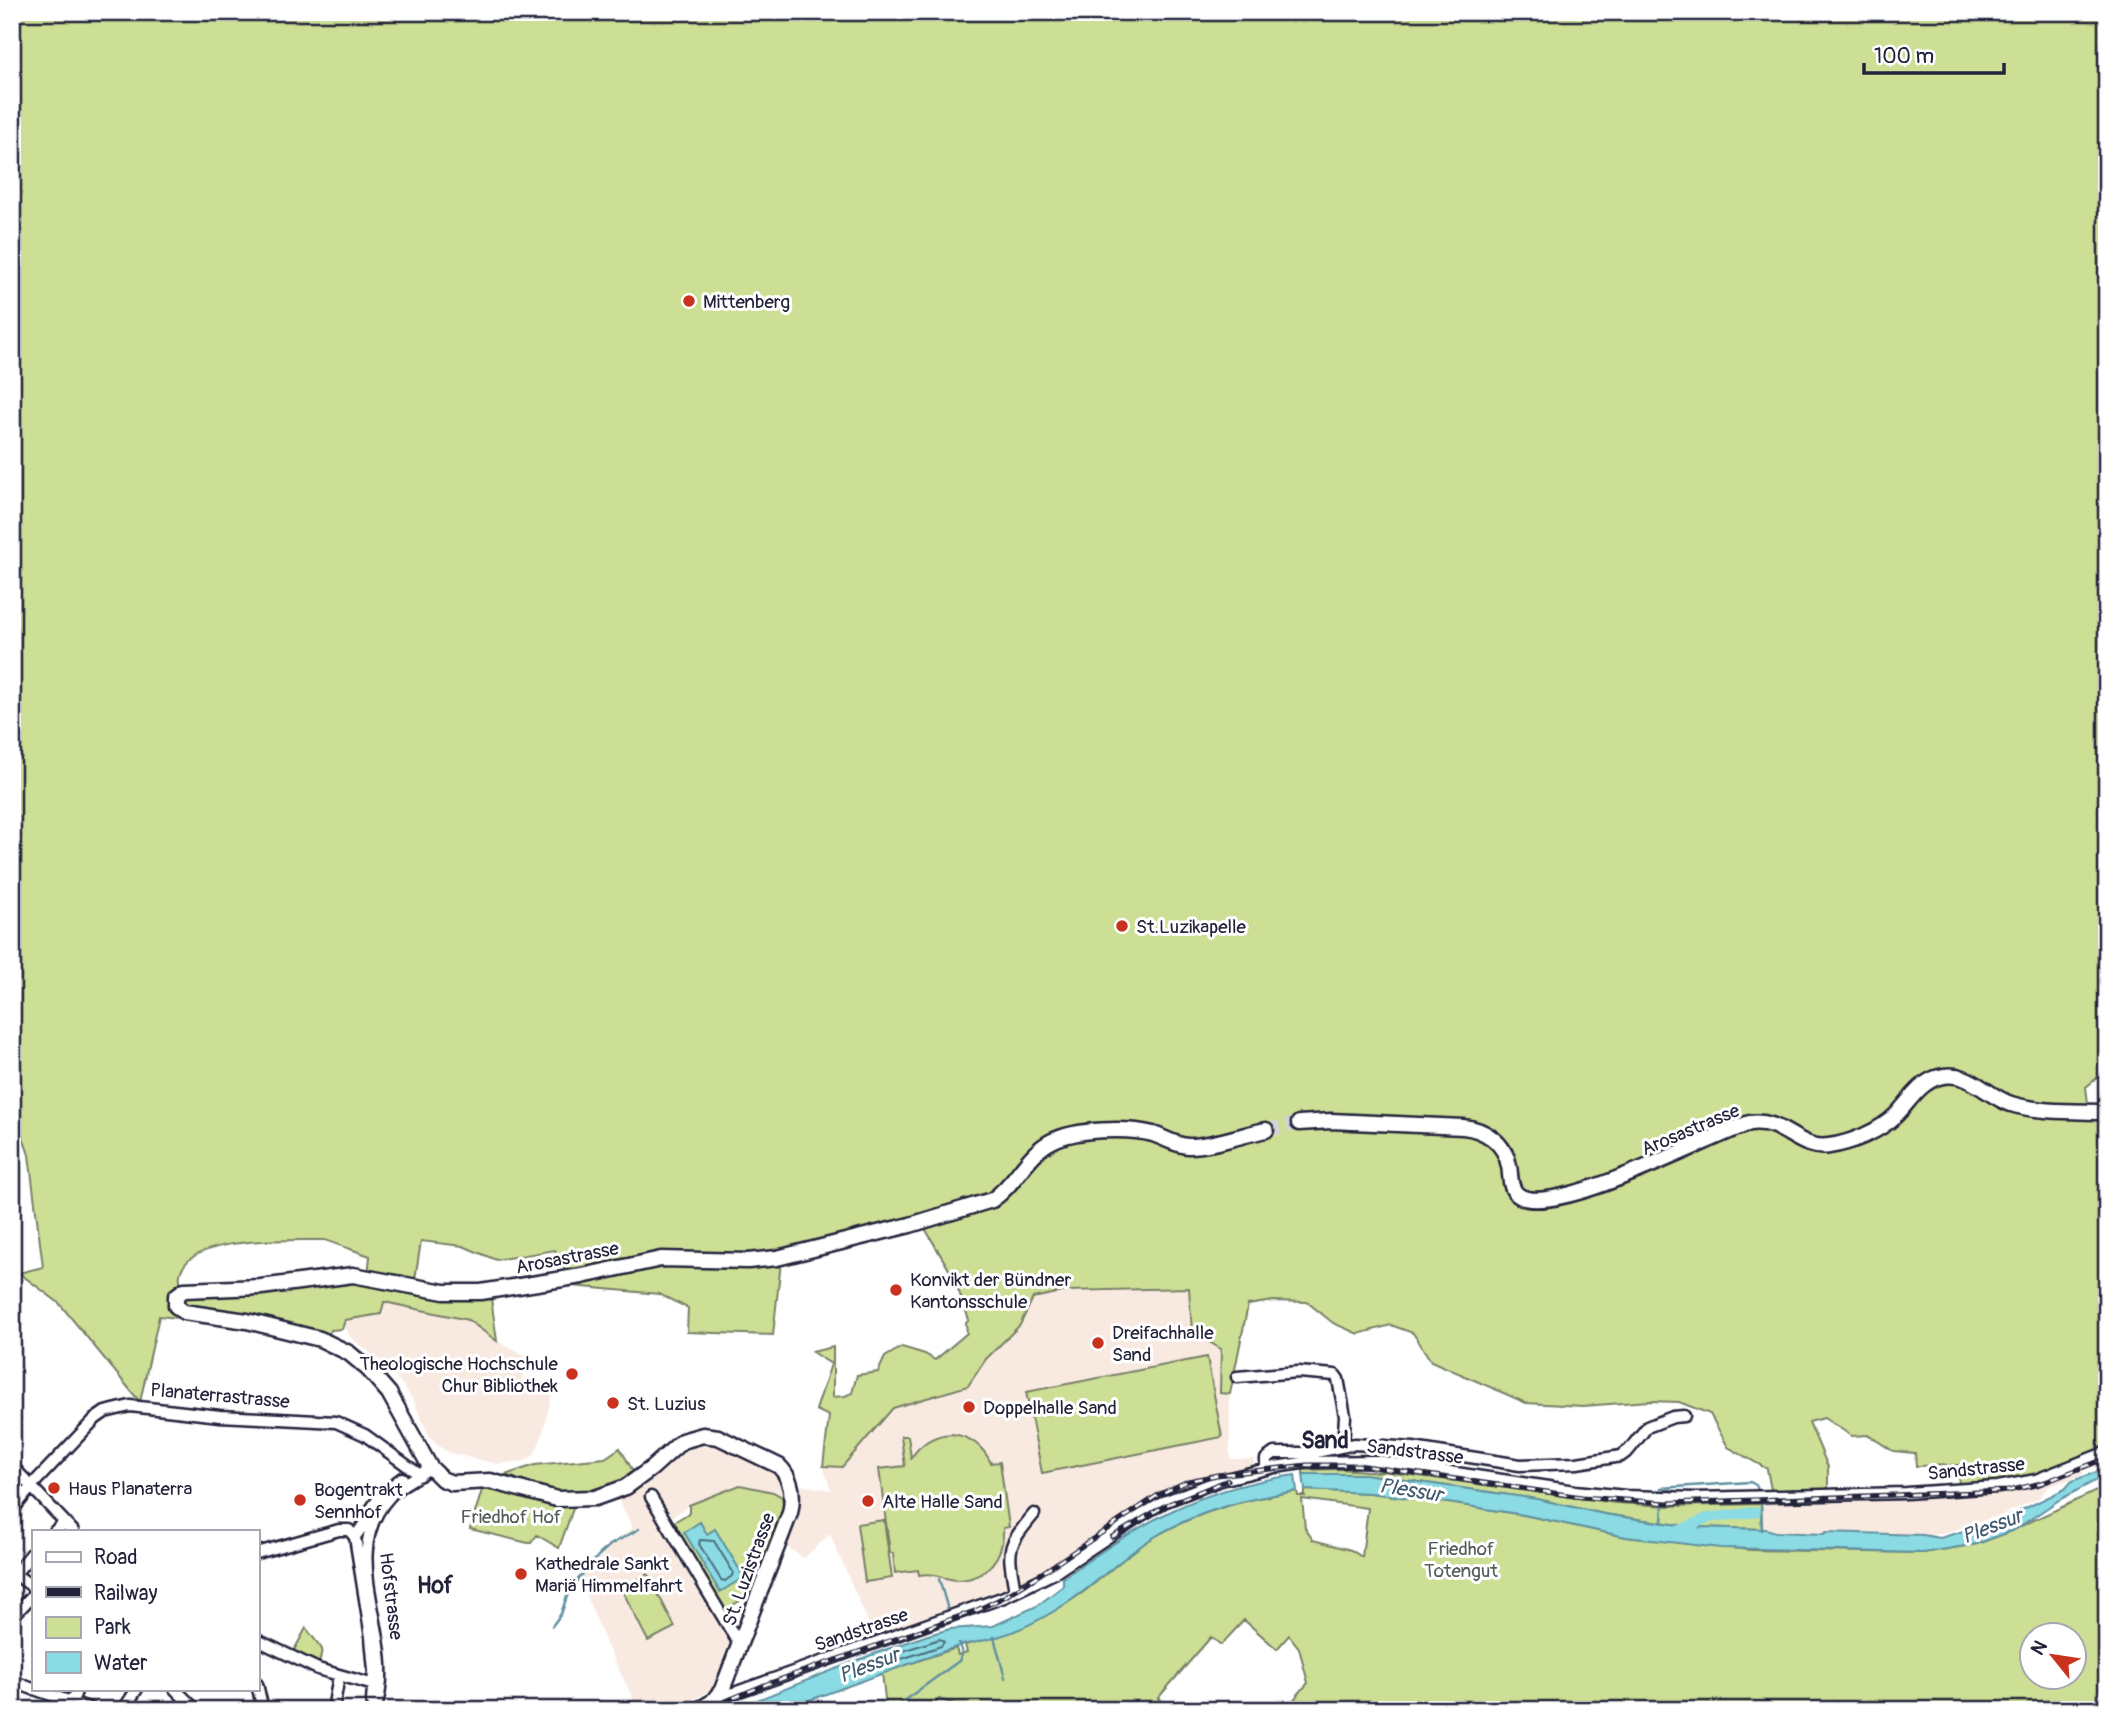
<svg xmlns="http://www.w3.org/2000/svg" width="2119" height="1722" viewBox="0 0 2119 1722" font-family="Pangolin,sans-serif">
  <rect width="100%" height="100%" fill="#fff"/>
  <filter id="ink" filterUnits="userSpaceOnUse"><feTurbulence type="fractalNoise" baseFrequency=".0143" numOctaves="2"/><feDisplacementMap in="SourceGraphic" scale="14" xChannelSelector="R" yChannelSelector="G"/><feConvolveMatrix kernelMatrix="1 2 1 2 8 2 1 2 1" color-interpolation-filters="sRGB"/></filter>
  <g filter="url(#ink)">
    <path fill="#f9eae1" d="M1190 1288 1192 1332 1221 1349 1220 1392 1230 1394V1459H1253L1255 1465 1194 1485 1163 1498 1030 1582 1019 1583 877 1643 830 1534 804 1558 782 1544 798 1499 800 1485 831 1490 823 1466 842 1467 893 1408 968 1386 986 1359 1020 1325 1033 1298 1067 1291Z
      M384 1302 468 1320 497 1341 527 1357 521 1384 552 1392 542 1437 534 1455 525 1461 497 1464 450 1453 438 1446 429 1435 413 1400 401 1383 380 1360 352 1339 343 1326 345 1320 381 1314Z
      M700 1441 718 1442 772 1470 780 1482 782 1497 773 1492 740 1485 689 1505 665 1522 737 1644 711 1690 675 1710H639L607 1646 585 1592 578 1581 602 1555 601 1550 633 1528 617 1498 649 1479 687 1445Z
      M2107 1452V1461L2083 1471V1475L2048 1487 2039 1498 2002 1515 1940 1534 1916 1536 1776 1532 1762 1529 1760 1504 1667 1506 1616 1503 1383 1471 1384 1463 1626 1496 1988 1488Z"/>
    <path fill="#cddf94" stroke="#788068" stroke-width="2" fill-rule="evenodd" d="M12 12H2107V1070L2086 1087 2089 1111 2107 1112V1452L2055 1473 1959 1490 1958 1465 1916 1466 1915 1453 1893 1451 1868 1435 1852 1436 1824 1418 1809 1422 1828 1467V1495H1772L1767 1469 1728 1447 1710 1414 1679 1402 1649 1401 1583 1406 1526 1403 1431 1361 1413 1333 1391 1325 1358 1334 1333 1323 1307 1302 1273 1301 1248 1305 1230 1394 1220 1393 1221 1349 1192 1332 1189 1288 1067 1291 1033 1298 1020 1325 986 1359 968 1386 893 1408 842 1467 823 1466 829 1416 816 1410 831 1364 812 1352 833 1347V1397L845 1396 852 1393 857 1375 878 1372 885 1357 902 1347 925 1354 935 1360 967 1333 966 1323 969 1320 954 1278 923 1225 781 1262 773 1335 687 1332 688 1308 659 1294 573 1286 555 1250 496 1260 463 1246 421 1241 414 1286 490 1291 497 1341 468 1320 384 1302 381 1314 345 1320 342 1329 331 1330 325 1341 181 1311 177 1318 159 1316 140 1402 59 1303 19 1273 43 1267 29 1155 17 1119 12 1120ZM325 1240 370 1256 368 1276 181 1290C181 1286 179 1279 180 1274 190 1234 293 1241 325 1240Z
      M1207 1357 1222 1437 1042 1473 1026 1392Z
      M951 1434C970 1436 983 1446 991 1463L1000 1462 1009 1527 1003 1528C1005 1556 986 1580 957 1580 942 1579 935 1572 919 1575L918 1570 895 1573 893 1553H890L879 1469 905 1466 901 1436H908L911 1458C921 1443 933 1435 951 1434Z
      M620 1448 634 1473C591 1502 561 1493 514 1482L515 1478 508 1476 506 1480 499 1477 535 1465 605 1458Z
      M1338 1469 1382 1472 1383 1471 1616 1503 1667 1506 1761 1504 1762 1529 1693 1527 1604 1514 1537 1499 1364 1474H1303V1470Z
      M740 1485 773 1492 782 1497 784 1510 755 1592 723 1611 675 1531 677 1526 674 1522 689 1513V1505Z
      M2107 1486V1710H1285L1308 1683 1299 1648 1289 1635 1277 1649 1244 1620 1221 1645 1211 1637 1158 1698 1170 1710H972L939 1699 929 1710H884L886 1707 882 1673 956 1648 958 1655 967 1652 965 1645C1007 1634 1046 1619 1082 1593 1106 1575 1128 1553 1154 1537 1199 1511 1246 1499 1297 1491L1298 1496H1305V1490L1370 1493 1442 1502 1524 1515 1626 1537 1750 1550 1923 1553 1977 1544 2004 1534ZM1302 1499 1368 1508 1362 1557 1351 1550 1313 1540 1305 1528ZM2032 1634H2074V1676H2032Z
      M483 1487 502 1493 503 1490 557 1505 574 1506 559 1548 537 1535 531 1543H528L470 1529Z
      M884 1520 892 1578 865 1582 857 1524Z
      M648 1574 675 1627 648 1641 621 1588Z
      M306 1628 322 1649 319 1665 292 1654Z"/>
    <path fill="#8adbe3" stroke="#6091a0" stroke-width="2" d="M2107 1468V1479L2102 1477 2059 1500 2016 1529 1977 1544 1923 1553 1721 1548 1626 1537 1524 1515 1442 1502 1370 1493 1305 1490 1303 1474H1364L1537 1499 1604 1514 1644 1520 1693 1527 1766 1529 1776 1532 1824 1534 1826 1532 1923 1535 1940 1538 2001 1520 2065 1489 2072 1481Z
      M1295 1475 1297 1491C1245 1499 1196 1511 1151 1539 1127 1554 1106 1574 1084 1591 1057 1611 1026 1629 994 1638 984 1640 973 1644 964 1644L782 1710H732L876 1653 928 1635 950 1629 993 1626 1037 1606 1063 1586V1578C1143 1522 1196 1489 1295 1475Z
      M700 1522 707 1534 715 1529 744 1577 720 1592 684 1532Z"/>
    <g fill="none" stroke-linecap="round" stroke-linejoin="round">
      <path stroke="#4c6c7e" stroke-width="2" d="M700 1540 714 1541 733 1572 732 1576 725 1581 721 1580 699 1544Z
        M940 1639 944 1642 941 1646 871 1669 867 1667 868 1663 878 1659Z"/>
      <path stroke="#6091a0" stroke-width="2.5" d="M1389 1457 1402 1460
        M1661 1488 1750 1482 1756 1485 1759 1492
        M1663 1494 1664 1491 1671 1490V1488
        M1761 1504 1762 1530
        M1662 1523 1663 1505
        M939 1579 949 1613
        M552 1626 561 1614 569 1590 599 1555 610 1545 639 1529
        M994 1637 1005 1678
        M891 1710 959 1661 962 1654 959 1643"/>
      <path stroke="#8adbe3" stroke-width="10" d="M1676 1532 1707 1518 1756 1512"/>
      <path stroke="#d3d3d8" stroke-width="14" stroke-dasharray="14 7" stroke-linecap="butt" d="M1266 1130 1299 1123"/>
      <g stroke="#22223b" stroke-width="15">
        <path id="street" d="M1237 1377 1298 1372 1335 1375 1338 1379 1345 1416 1343 1446
          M12 1466 73 1531
          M1266 1468V1459L1274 1453H1311L1355 1444 1413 1448 1520 1465 1577 1463 1621 1456 1629 1450 1647 1427 1673 1417 1684 1416
          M651 1497 736 1639 741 1642
          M12 1511 36 1481 95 1419 105 1412 130 1406 220 1416 336 1422 365 1435 420 1475
          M369 1512 383 1492 402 1478
          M364 1524 355 1537 371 1637 374 1671 372 1702
          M55 1531 65 1522
          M257 1553 339 1530H349L355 1537
          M12 1572 33 1587
          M15 1574 33 1552
          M1015 1592C1008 1548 1005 1549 1034 1514
          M12 1617 33 1595
          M257 1640 318 1669 374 1685
          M12 1681 33 1689
          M257 1684 263 1710
          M34 1689 94 1710
          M175 1689 196 1710
          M719 1695 734 1693 1004 1597 1054 1573 1135 1519 1164 1502 1221 1480 1275 1467 1309 1462 1377 1461 1575 1491 1626 1496 1695 1498 1906 1493 1998 1487 2036 1480 2107 1452
          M72 1702 77 1689
          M123 1710 137 1689
          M333 1710 339 1676
          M375 1710C401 1640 333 1557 390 1496 399 1485 413 1480 425 1471"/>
      </g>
      <g stroke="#22223b" stroke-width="19">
        <path id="secondary" d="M1299 1123 1331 1121 1463 1127C1485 1129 1505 1143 1509 1166 1511 1176 1509 1188 1518 1195 1551 1220 1710 1136 1750 1123 1783 1118 1798 1151 1829 1146 1851 1143 1880 1131 1896 1115 1909 1102 1920 1082 1939 1077 1969 1069 1986 1096 2011 1104 2041 1113 2076 1111 2107 1112
          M698 1710 712 1702 722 1690 790 1513C794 1495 792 1479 779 1466L718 1437 703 1435 682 1441 652 1468 626 1487 595 1498 557 1499 490 1481 452 1483 442 1479 430 1467 389 1393 368 1369 349 1353 320 1339 247 1321 184 1312 176 1306V1296L184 1290 261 1287 353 1275 444 1292H481L582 1276 661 1259 748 1261 777 1258 910 1225 992 1200C1016 1184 1026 1154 1052 1141 1076 1129 1127 1127 1153 1134 1165 1138 1175 1145 1188 1146 1208 1147 1245 1134 1266 1130"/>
      </g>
      <use href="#street" stroke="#fff" stroke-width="10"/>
      <use href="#secondary" stroke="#fff" stroke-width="14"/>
      <g stroke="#22223b" stroke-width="5">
        <path id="rail" d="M1112 1537 1166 1505 1228 1480
          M975 1611 1004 1597 1027 1583 1158 1495 1188 1481 1217 1475 1307 1465H1358L1582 1497 1667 1503 2008 1491 2045 1482 2107 1458
          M704 1710 767 1684 983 1608"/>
      </g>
      <use href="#rail" stroke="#fff" stroke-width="2.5" stroke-dasharray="8" stroke-linecap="butt"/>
    </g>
  </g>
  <g fill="#c8321e" stroke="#fff" stroke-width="2.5">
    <circle cx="689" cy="301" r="7"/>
    <circle cx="1122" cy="926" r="7"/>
    <circle cx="896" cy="1290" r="7"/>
    <circle cx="1098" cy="1343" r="7"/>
    <circle cx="572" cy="1374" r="7"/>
    <circle cx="613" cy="1403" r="7"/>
    <circle cx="969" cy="1407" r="7"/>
    <circle cx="54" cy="1488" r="7"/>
    <circle cx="300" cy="1500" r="7"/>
    <circle cx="868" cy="1501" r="7"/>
    <circle cx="521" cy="1574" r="7"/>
  </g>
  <g text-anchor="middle" stroke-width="6" stroke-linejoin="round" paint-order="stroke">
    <g font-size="19" fill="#22223b" stroke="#fff" text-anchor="start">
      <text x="703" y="308">Mittenberg</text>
      <text x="1136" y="933">St.Luzikapelle</text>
      <text x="910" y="1286">Konvikt der Bündner<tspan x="910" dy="22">Kantonsschule</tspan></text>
      <text x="1112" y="1339">Dreifachhalle<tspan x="1112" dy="22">Sand</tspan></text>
      <text x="558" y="1370" text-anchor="end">Theologische Hochschule<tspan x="558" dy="22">Chur Bibliothek</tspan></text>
      <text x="627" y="1410">St. Luzius</text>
      <text x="983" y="1414">Doppelhalle Sand</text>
      <text x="68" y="1495">Haus Planaterra</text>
      <text x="314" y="1496">Bogentrakt<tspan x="314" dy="22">Sennhof</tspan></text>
      <text x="882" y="1508">Alte Halle Sand</text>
      <text x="535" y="1570">Kathedrale Sankt<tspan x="535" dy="22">Mariä Himmelfahrt</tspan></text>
    </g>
    <g font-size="19" fill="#22223b" stroke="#fff">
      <text transform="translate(1690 1129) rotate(-23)" y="7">Arosastrasse</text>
      <text transform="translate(567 1257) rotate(-11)" y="7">Arosastrasse</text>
      <text transform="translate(220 1395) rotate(5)" y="7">Planaterrastrasse</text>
      <text transform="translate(1415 1451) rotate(7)" y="7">Sandstrasse</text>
      <text transform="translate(1976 1468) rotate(-6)" y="7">Sandstrasse</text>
      <text transform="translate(748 1569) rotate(-70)" y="7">St. Luzistrasse</text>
      <text transform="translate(392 1596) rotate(83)" y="7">Hofstrasse</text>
      <text transform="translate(861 1629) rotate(-19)" y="7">Sandstrasse</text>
    </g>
    <g font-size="19" fill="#555b56" stroke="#fff">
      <text x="511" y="1523">Friedhof Hof</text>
      <text x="1461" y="1555">Friedhof<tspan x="1461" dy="22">Totengut</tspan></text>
    </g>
    <g font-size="21" font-style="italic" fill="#415a6d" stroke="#fff">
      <text transform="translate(1411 1490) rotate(9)" y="7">Plessur</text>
      <text transform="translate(1992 1526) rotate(-21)" y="7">Plessur</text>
      <text transform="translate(869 1665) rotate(-21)" y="7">Plessur</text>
    </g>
    <g font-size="23" font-weight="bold" fill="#22223b" stroke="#fff">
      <text x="1325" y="1448">Sand</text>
      <text x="435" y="1593">Hof</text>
    </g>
  </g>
  <rect width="2119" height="1722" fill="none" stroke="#fff" stroke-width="42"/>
  <rect x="21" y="21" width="2077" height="1680" fill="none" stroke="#22223b" stroke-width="2.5" filter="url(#ink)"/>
  <rect x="32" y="1530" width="228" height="161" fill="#ffffff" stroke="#a7a7b1" stroke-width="2"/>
  <rect x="46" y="1552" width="35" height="10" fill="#ffffff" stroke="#a7a7b1" stroke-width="2"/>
  <text x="94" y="1564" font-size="21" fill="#22223b">Road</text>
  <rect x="46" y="1587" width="35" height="10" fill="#22223b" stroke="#a7a7b1" stroke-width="2"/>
  <text x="94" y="1600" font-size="21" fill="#22223b">Railway</text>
  <rect x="46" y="1617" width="35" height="21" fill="#cddf94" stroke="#a7a7b1" stroke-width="2"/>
  <text x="94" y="1634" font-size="21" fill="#22223b">Park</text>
  <rect x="46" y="1652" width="35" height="21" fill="#8adbe3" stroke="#a7a7b1" stroke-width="2"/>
  <text x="94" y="1670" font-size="21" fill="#22223b">Water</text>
  <g transform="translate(2053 1656) rotate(300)"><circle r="33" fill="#ffffff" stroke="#a7a7b1" stroke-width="2"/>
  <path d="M0-5L12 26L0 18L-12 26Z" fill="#c8321e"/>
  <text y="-10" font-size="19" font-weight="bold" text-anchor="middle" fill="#22223b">N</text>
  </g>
  <path d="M1864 63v10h140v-10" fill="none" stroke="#22223b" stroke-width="3.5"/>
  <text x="1874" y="63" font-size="21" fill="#22223b" stroke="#ffffff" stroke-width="5" paint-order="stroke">100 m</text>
</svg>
